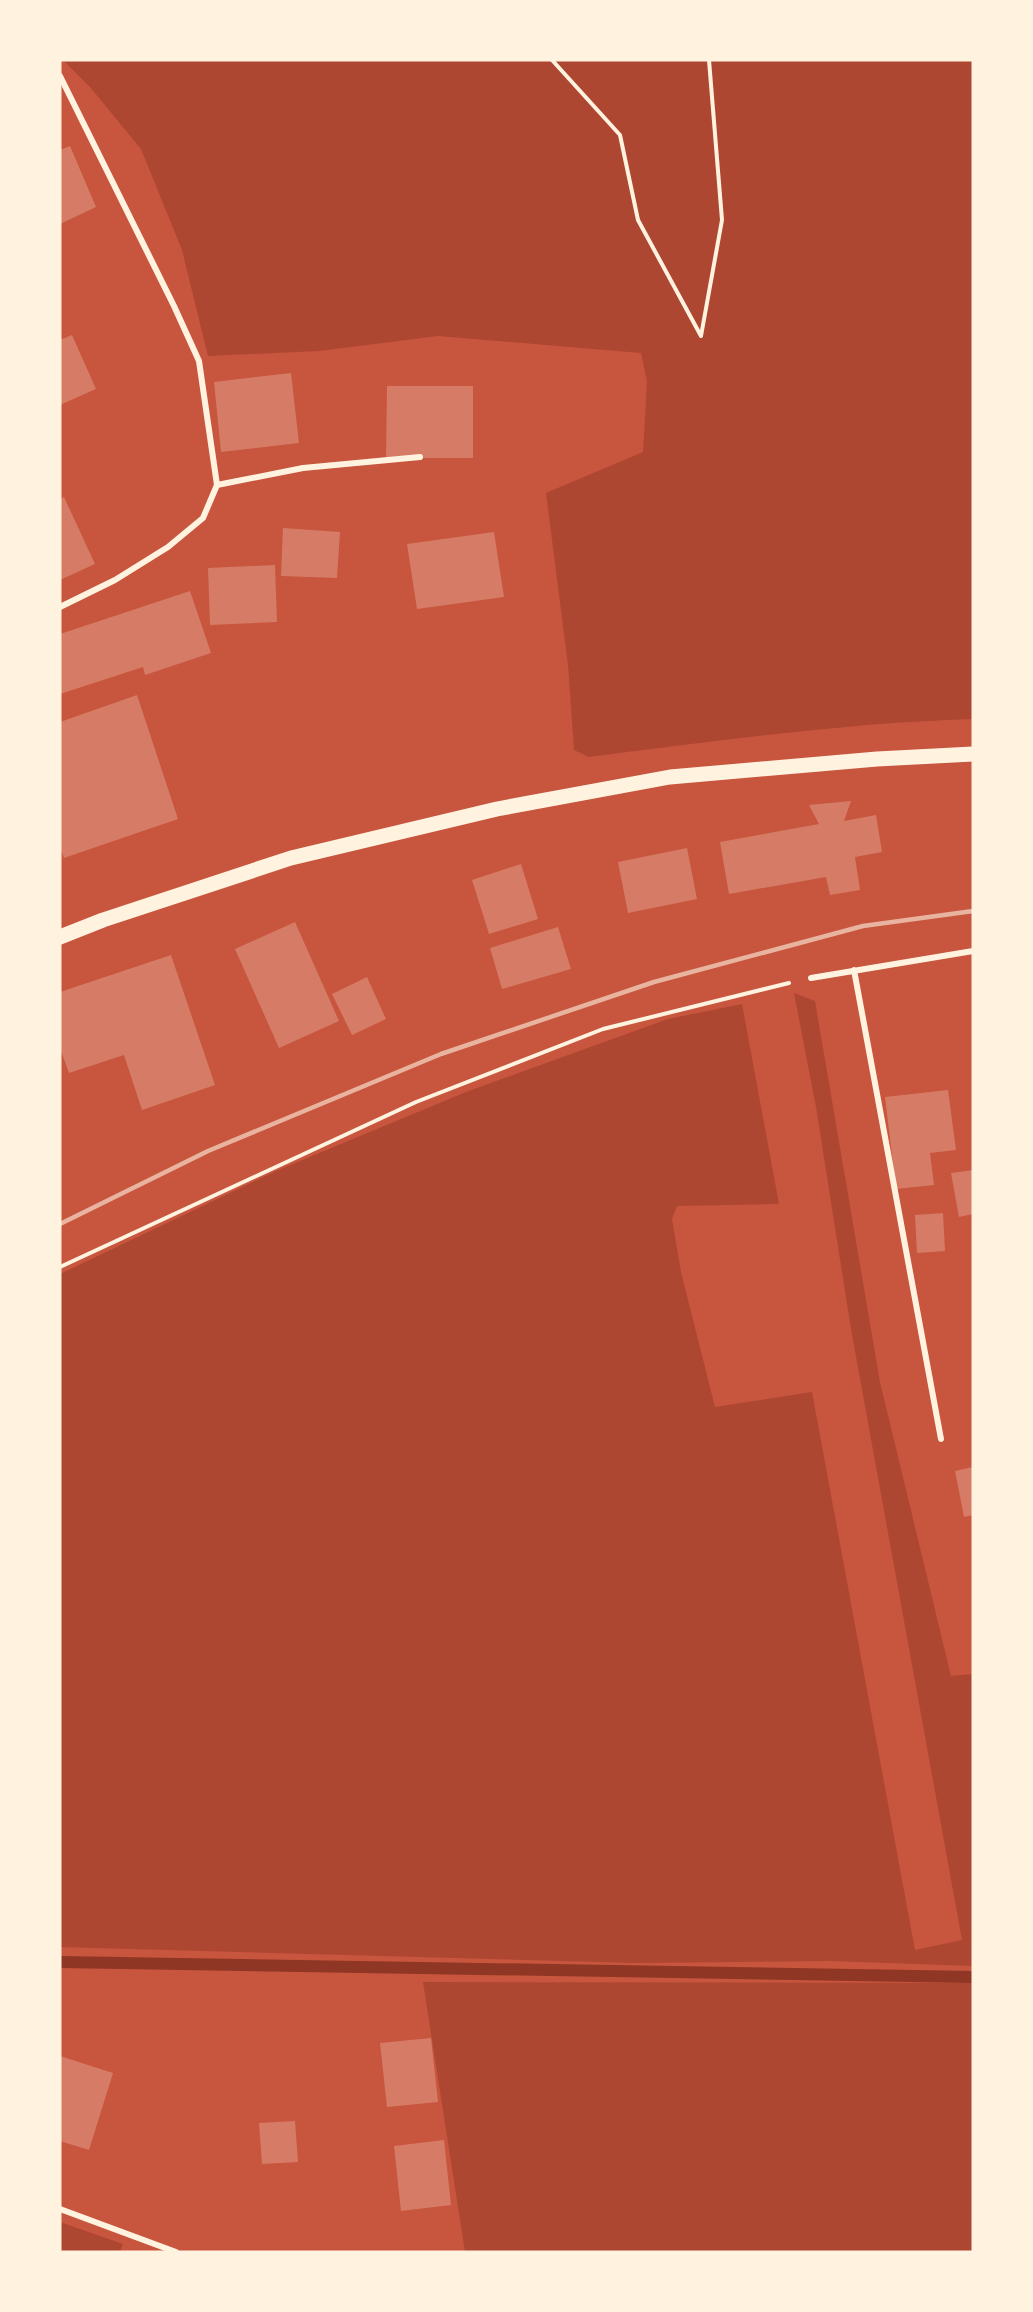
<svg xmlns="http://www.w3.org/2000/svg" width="1033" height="2312" viewBox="0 0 1033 2312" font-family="'Crimson Pro',serif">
  <rect width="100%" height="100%" fill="#c8553d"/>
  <path fill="#ae4732" d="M63 60H973V719C844 723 717 741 589 757L574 750 568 665 546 493 643 452 647 381 641 353 438 336 319 351 208 356 182 250 141 149 90 87Z
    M794 993 815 1001 880 1382 951 1676 973 1674V1966L829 1961 635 1963 60 1947V1274L276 1171 466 1092 668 1019 742 1004 779 1204 677 1206 672 1219 681 1272 715 1407 812 1392 915 1950 962 1940 851 1329 816 1107Z
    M423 1982 973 1983V2252H465Z
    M60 2222 123 2244 120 2252H60Z"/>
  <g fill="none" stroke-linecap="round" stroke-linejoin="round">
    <path stroke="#8f3625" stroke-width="12" d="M60 1962 973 1977"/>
  </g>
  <path fill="#d67c66" d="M70 146 96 207 60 224V150Z
    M72 335 96 389 60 405V340Z
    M291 373 299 443 221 452 214 382Z
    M387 386H473V458H386Z
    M64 497 95 564 60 580V499Z
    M283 528 340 532 337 578 281 576Z
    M494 532 504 597 417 609 407 544Z
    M275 565 277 622 210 625 208 568Z
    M190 591 211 653 145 675 143 667 60 694V634Z
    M137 695 178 819 64 858 60 847V722Z
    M851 801 844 821 876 815 882 852 855 857 860 890 830 895 826 877 729 894 720 842 819 824 809 805Z
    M687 848 697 899 628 913 618 862Z
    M521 864 538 919 489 934 472 880Z
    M295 922 339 1021 279 1048 235 949Z
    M558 927 571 969 502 989 490 948Z
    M171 955 215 1085 142 1110 124 1055 69 1073 60 1048V992Z
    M367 977 386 1019 352 1035 332 994Z
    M948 1090 956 1150 930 1153 934 1185 896 1189 885 1097Z
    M973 1170V1214L959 1217 951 1173Z
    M943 1213 945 1251 917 1253 915 1215Z
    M973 1467V1515L964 1517 955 1471Z
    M431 2038 438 2102 387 2107 380 2043Z
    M60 2056 113 2073 89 2150 60 2141Z
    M295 2121 298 2162 262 2164 259 2123Z
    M444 2140 451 2205 401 2211 394 2146Z"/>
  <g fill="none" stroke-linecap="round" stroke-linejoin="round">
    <path stroke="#fff3e0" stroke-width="4" d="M552 60 620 135 638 220 701 336
      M701 336 722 220 709 60
      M60 1267 416 1102 603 1029 789 983"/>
    <path stroke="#fff3e0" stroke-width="6" d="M60 76 174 306 199 361 217 485 203 518 168 547 115 580 60 607
      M217 485 303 468 420 457
      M854 970 941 1439
      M811 978 973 951
      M60 2209 176 2252"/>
    <path stroke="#fff3e0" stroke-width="15" d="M60 937 103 920 291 858 497 809 670 777 877 759 973 754"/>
    <path stroke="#e9b49f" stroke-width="4.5" d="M60 1224 208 1151 441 1054 654 982 863 926 973 911"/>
  </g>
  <rect width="1033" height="2312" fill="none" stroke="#fff3e0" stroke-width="123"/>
</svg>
